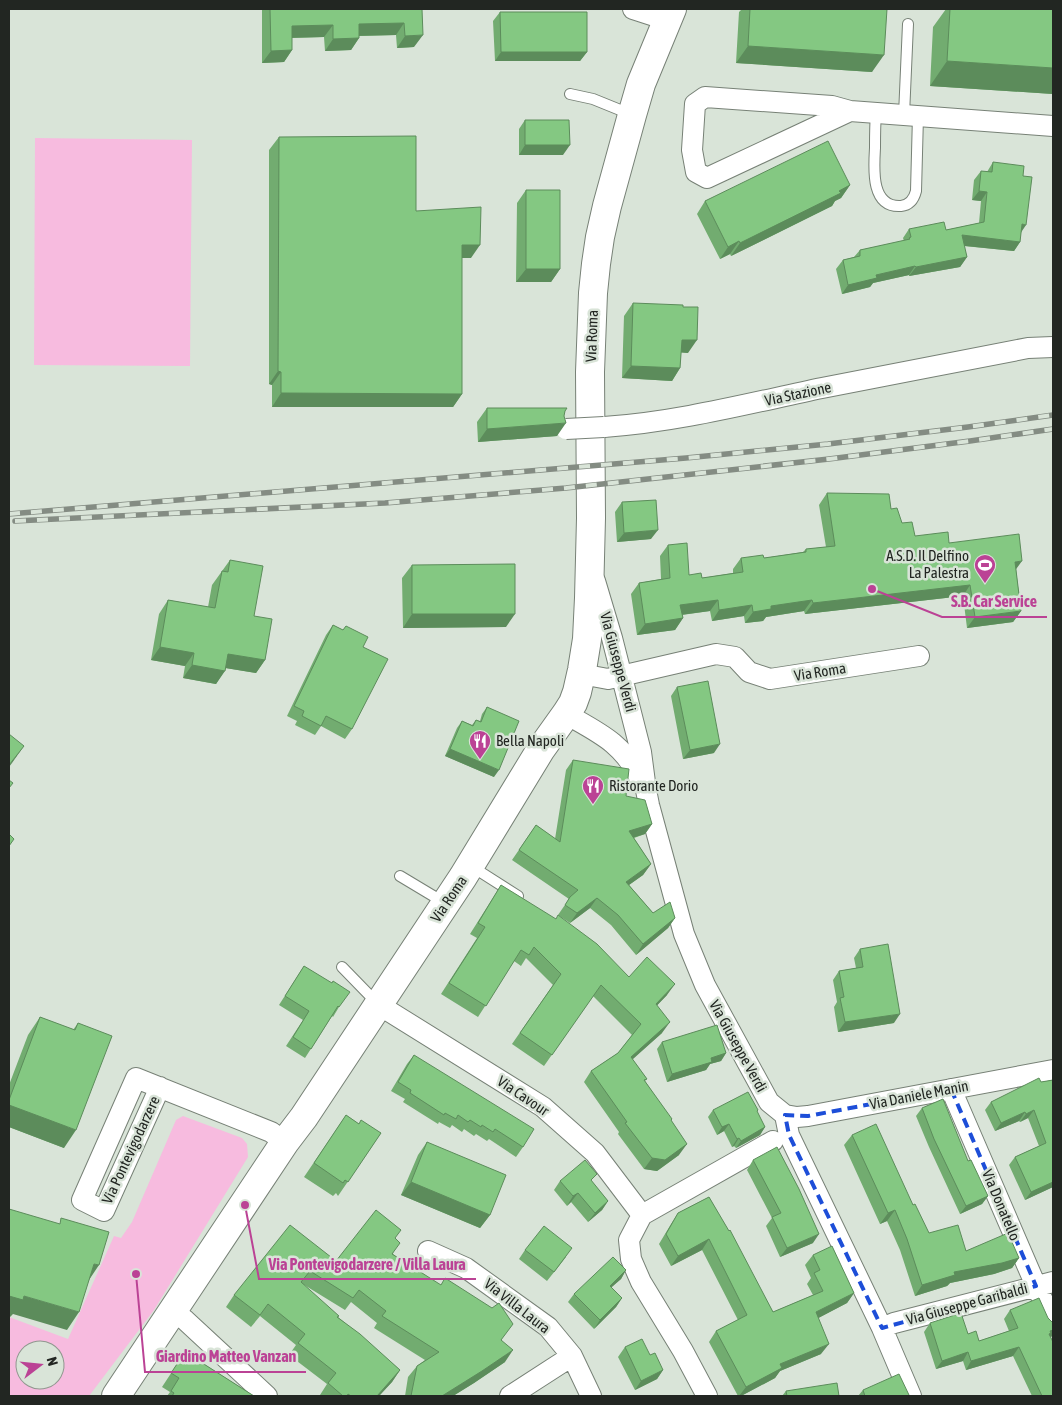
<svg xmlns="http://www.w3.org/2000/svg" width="1062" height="1405" viewBox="0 0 1062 1405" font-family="'Asap Condensed',sans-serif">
  <rect width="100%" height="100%" fill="#d9e4d8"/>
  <path fill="#f7bbdf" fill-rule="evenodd" d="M35 138 192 140 190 366 34 365Z
    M183 1116 242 1138 247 1144 248 1157 154 1310 89 1396H9V1317L68 1339 114 1236 121 1238 132 1222 176 1120ZM25 1350H55V1380H25Z"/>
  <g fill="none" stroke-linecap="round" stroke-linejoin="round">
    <g stroke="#778176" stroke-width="12">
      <path id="service" d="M570 94 593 99 630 114
        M876 113C875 125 875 136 875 148 874 167 870 208 901 206 910 205 914 199 916 191L918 116
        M904 115 908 24
        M471 866 518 896
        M400 876 445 903
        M342 967 378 1004"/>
    </g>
    <g stroke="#778176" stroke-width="22">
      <path id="minor" d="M633 9 667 20
        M850 111 707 178 696 172 692 150 695 104 705 97 832 106 850 111 1053 126
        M604 427C678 422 750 403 822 388 891 374 959 362 1028 348L1053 347
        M595 581 612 638 641 752 646 790 649 805 684 934 705 985 769 1102 785 1115 789 1135 882 1328 911 1396
        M581 674 608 679 716 654 735 657 749 672 770 679 919 656
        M566 714C599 733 623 743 640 779
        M379 1005 543 1107 595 1153 642 1215
        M160 1087 104 1211 82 1200 136 1078 271 1132 285 1142
        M951 1089 1036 1286 1053 1321
        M785 1115 797 1117 808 1116 1053 1070
        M428 1251 466 1268 548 1327 572 1356 591 1396
        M173 1311 185 1320 267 1396
        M882 1328 894 1323 1053 1282
        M510 1396 572 1356
        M707 1396 683 1351 641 1282 631 1259 629 1240 642 1215 773 1141"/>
    </g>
    <g stroke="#778176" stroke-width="30">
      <path id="secondary" d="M116 1396 285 1142 304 1117 463 877 541 749 566 714 573 703 577 692 582 670 587 639 589 598 591 518 590 372 593 293 596 264 600 237 607 206 632 115 641 84 672 9"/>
    </g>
    <use href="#service" stroke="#fff" stroke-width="10"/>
    <use href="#minor" stroke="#fff" stroke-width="20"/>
    <use href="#secondary" stroke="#fff" stroke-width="28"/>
    <g stroke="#848c83" stroke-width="5.5">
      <path id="rail" d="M9 514 686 458 828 444 968 427 1053 415
        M15 521 385 503 566 488 829 459 970 441 1053 429"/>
    </g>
    <use href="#rail" stroke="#d9e4d8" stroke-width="4" stroke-dasharray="11" stroke-linecap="butt"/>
    <g stroke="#778176" stroke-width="22" stroke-linecap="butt">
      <path id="minor-bridge" d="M566 429 604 427"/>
    </g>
    <use href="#minor-bridge" stroke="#fff" stroke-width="20"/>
  </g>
  <path fill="#72ac70" d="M262 9H405L414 47 397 48 396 35 359 36V38L351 50 325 51 324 37 292 38V50L284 62 262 63Z
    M742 9H887L872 72 736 63 739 12Z
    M946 9H1053V94L930 86 933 27Z
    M500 12 587 52 580 61H495L493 21Z
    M525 120 563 155H519V129Z
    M279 137 416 211 471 258H462V394L453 407H272V385L269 384V150Z
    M993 162 1023 176 1020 242 1014 251 964 246 967 257 960 267 909 276V275L873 283 870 287 842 294 836 269 843 260 854 257 860 250 904 241 903 238 909 229 946 230 979 223 981 201 972 200 974 180 981 171 987 172Z
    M850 185 841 198 835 201 832 206 731 256 730 254 720 259 697 214 705 201Z
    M526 190 560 269 551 282H516L517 203Z
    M633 303 688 353 681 352 680 368 672 381 622 378 624 316Z
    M487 408 565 411 557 436 478 442 477 422Z
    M827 493 891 509 902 523 915 536 949 543 1016 569 1021 611 1013 622 967 628 963 596 805 614 804 611 766 617 763 621 745 623 744 616 712 621 710 611 682 615 683 618 675 630 637 635 631 594 639 583 661 579 660 556 668 545 689 575 702 578 733 573V569L741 558H764L803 552 806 549 826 547 819 505Z
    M622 502 651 539 617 542 615 512Z
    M230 560 254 616 265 660 256 673 226 668 216 684 183 678 185 666 151 660 159 614 168 600 208 607 212 585Z
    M412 565 506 627 403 628 402 578Z
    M333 625 343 630 346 626 363 647 352 729 345 739 321 726 315 735 295 725 297 721 287 716 326 635Z
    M677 687 714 753 683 759 671 696Z
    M487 707 494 777 445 756 457 728 462 721 472 725 476 720 480 721 482 714Z
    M573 760 626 796 652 824 645 834 634 838 651 864 643 875 629 885 653 913 675 918 668 928 636 955 611 925 590 908 570 923 558 915 569 899 512 860 536 825 555 839 566 770Z
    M501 885 629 977 667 995 657 1005 662 1033 632 1059 647 1079 645 1081 671 1120 679 1155 657 1171 644 1169 618 1134 619 1132 584 1082 591 1071 618 1053 632 1035 593 996 544 1066 512 1044 553 985 526 958 521 966 514 961 478 1017 441 994 477 938 470 934Z
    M860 949 894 1023 838 1032 834 1007 837 1002 833 980 839 971 856 968 854 958Z
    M304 966 339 1007 333 1017 332 1016 305 1058 286 1046 303 1020 279 1005Z
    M40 1017 73 1030 78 1023 64 1148 9 1127V1085L28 1035Z
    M662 1042 726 1053 721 1061 710 1064 706 1070 667 1082 657 1049Z
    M414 1055 523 1147 516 1157 489 1139 487 1141 476 1134 474 1136 464 1129 462 1132 452 1125 450 1128 439 1122 438 1124 403 1102 405 1099 391 1091 407 1064Z
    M1053 1080V1188V1187L1025 1200 1009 1165 1015 1157 1039 1146 1028 1118 1020 1122 1019 1121 995 1131 985 1110 991 1102 1041 1082Z
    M922 1108 968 1161 988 1196 982 1204 960 1214 929 1147 916 1116Z
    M713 1110H758L757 1112 765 1127 760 1135 736 1148 734 1146 732 1147 724 1131 717 1135 708 1117Z
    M346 1115 359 1124 381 1133 338 1196 336 1193 333 1196 304 1177Z
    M852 1135 913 1205 929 1233 966 1251 1019 1258 1012 1268 994 1274 950 1283 947 1286 915 1296 900 1250 887 1221 880 1224 844 1145Z
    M427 1142 490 1215 480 1228 401 1195 418 1155Z
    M753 1160 813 1243 780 1257 766 1226 772 1218 747 1170Z
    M560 1181 592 1182 608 1201 602 1210 588 1222 571 1202 567 1206 554 1190Z
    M709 1197 773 1312 813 1295 807 1284 811 1278 805 1265 813 1255 854 1293 847 1303 818 1318 821 1354 780 1371 775 1378 741 1396H738L709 1342 716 1331 738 1320 702 1250 671 1266 659 1244 671 1224 678 1213Z
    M395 1239 393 1254 502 1340 505 1362 474 1383 453 1396H405L408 1377 417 1366 425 1360 374 1328 377 1323 351 1302 345 1310 301 1283 338 1317 400 1370 392 1382 379 1396H321L320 1395 327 1384 289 1355 296 1345 260 1316 251 1327 226 1307 234 1295 336 1261Z
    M525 1250 566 1257 547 1281 519 1259Z
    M626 1270 621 1279 611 1287 622 1298 616 1307 594 1329 568 1302 574 1294Z
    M1010 1310 1048 1318 1053 1323V1336L1050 1337 1053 1396H1032L1013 1356 966 1370 963 1361 936 1369 924 1332 930 1323 968 1334 979 1341 1009 1331 1004 1319Z
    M625 1347 650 1355 663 1370 657 1379 635 1390 618 1357Z
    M185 1352 254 1396H167L170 1392 162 1387Z
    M863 1390 909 1395 908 1396H858Z
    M786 1391 839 1396H782Z"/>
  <path fill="#5c8c5b" d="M404 23 396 35 351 36 359 24Z
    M333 25 324 37 283 38 292 26Z
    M423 35 414 47 397 48 405 36Z
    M359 38 351 50 325 51 333 39Z
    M748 46 884 55 872 72 736 63Z
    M292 50 284 62 262 63 271 51Z
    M501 52H587L580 61H495Z
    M947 61 1053 68V94L930 86Z
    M525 145H570L563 155H519Z
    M850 185 841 198 835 201 832 206 731 256 740 243Z
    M979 191 987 192 981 201 972 200Z
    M1022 224 1026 225 1020 234Z
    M962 235 1020 242 1014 251 956 245Z
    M739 241 730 254 720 259 728 247Z
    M462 245H480L471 258H452Z
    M967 257 960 267 909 276 916 267Z
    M915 266 909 275 873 283 870 287 842 294 848 285 876 275Z
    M526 269H560L551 282H516Z
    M682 340H697L688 353 673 352Z
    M631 366 680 368 672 381 622 378Z
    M278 371 281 372 272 385 269 384Z
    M281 393 462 394 453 407H272Z
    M566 423 557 436 478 442 487 429Z
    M658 530 651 539 617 542 624 533Z
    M1022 561 1014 572 1015 562Z
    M970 585 963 596 805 614 813 603Z
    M718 600 710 611 672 616 680 605Z
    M812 600 804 611 766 617 763 621 745 623 753 612 771 606Z
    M752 605 744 616 712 621 719 610Z
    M1021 611 1013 622 967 628 975 617Z
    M412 614H515L506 627 403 628Z
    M683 618 675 630 637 635 645 624Z
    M160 647 194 653 185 666 151 660Z
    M228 654 265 660 256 673 219 667Z
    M192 665 225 671 216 684 183 678Z
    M720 744 714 753 683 759 690 750Z
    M24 746 12 763 9 767V765Z
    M450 749 499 770 494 777 445 756Z
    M652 824 645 834 622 841 629 831Z
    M651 864 643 875 619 892 626 882Z
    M597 898 590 908 570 923 577 913Z
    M675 918 668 928 636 955 643 944Z
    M675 984 667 995 648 1015 656 1004Z
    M900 1014 894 1023 838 1032 845 1022Z
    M670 1022 662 1033 623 1068 631 1057Z
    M726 1053 721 1061 710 1064 706 1070 667 1082 672 1074 711 1058Z
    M9 1105 76 1130 64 1148 9 1127Z
    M1034 1110 1028 1118 1020 1122 1026 1114Z
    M1025 1112 1019 1121 995 1131 1001 1123Z
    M729 1124 724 1131 717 1135 722 1127Z
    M765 1127 760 1135 736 1148 741 1141Z
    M739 1138 734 1146 732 1147 737 1139Z
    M687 1144 679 1155 657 1171 644 1169 652 1158Z
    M411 1182 490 1215 480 1228 401 1195Z
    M1053 1182V1187L1025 1200 1031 1192Z
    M578 1193 571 1202 567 1206 573 1196Z
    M988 1196 982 1204 960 1214 966 1206Z
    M608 1201 602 1210 588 1222 595 1213Z
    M895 1210 887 1221 880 1224 888 1213Z
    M819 1234 813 1243 780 1257 787 1248Z
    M709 1239 702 1250 671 1266 678 1256Z
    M1019 1258 1012 1268 994 1274 950 1283 947 1286 915 1296 922 1285 954 1272Z
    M94 1264 99 1265 87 1283Z
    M626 1270 621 1279 604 1294 610 1286Z
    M854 1293 847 1303 809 1323 816 1312Z
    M9 1296H24L79 1312 67 1330 13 1314 10 1317H9Z
    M622 1298 616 1307 594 1329 600 1320Z
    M1053 1330V1336L1047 1338 1050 1331Z
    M829 1344 821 1354 780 1371 775 1378 741 1396H739L746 1387 780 1364Z
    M1019 1347 1013 1356 966 1370 971 1361Z
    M513 1350 505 1362 474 1383 453 1396H442Z
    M968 1352 963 1361 936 1369 942 1361Z
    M400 1370 392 1382 379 1396H377Z
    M663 1370 657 1379 635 1390 641 1381Z"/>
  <path fill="#84c882" stroke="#5c8c5b" d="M270 9H422L423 35 405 36 404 23 359 24V38L333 39V25L292 26V50L271 51Z
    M750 9H887L884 55 748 46Z
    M950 9H1053V68L947 61Z
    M500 12H587V52H501Z
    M525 120H569L570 145H525Z
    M416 136V211L481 207 480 245H462V394L281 393V372L278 371 279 137Z
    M828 141 850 185 839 191 841 193 740 243 739 241 728 247 705 201Z
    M993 162 1024 166 1023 176 1032 177 1026 225 1022 224 1020 242 962 235 967 257 916 267 915 266 876 275 877 278 848 285 843 260 860 256V250L910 239 909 238 911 237 909 229 944 222 946 230 984 222 987 192 979 191 981 171 992 172Z
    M526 190H560V269H526Z
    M633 303 683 305V307H698L697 340H682L680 368 631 366Z
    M487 408H567L565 411 564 416 566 423 487 429Z
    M827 493 889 494 891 509 897 508 902 523 912 522 915 536 948 532 949 543 1019 534 1022 561 1015 562 1021 611 975 617 970 585 813 603 812 600 771 606V609L753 612 752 605 719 610 718 600 680 605 683 618 645 624 639 583 670 578 668 545 687 543 689 575 701 573 702 578 743 572 741 558 763 555 764 558 806 552V549L835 546Z
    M656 500 658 530 624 533 622 502Z
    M230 560 263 566 254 616 272 619 265 660 228 654 225 671 192 665 194 653 160 647 168 600 215 608 222 571 228 572Z
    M515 564V614H412V565Z
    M333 625 343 630 346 626 368 637 363 647 388 659 352 729 326 716 321 726 302 716 304 711 294 706Z
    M708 681 720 744 690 750 677 687Z
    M487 707 519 721 499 770 450 749 462 721 473 726 476 720 481 722Z
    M9 734 24 746 9 765Z
    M573 760 629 769 626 796 645 800 652 824 629 831 651 864 626 882 653 913 670 902 675 918 643 944 618 915 597 898 577 913 565 905 570 897 578 890 519 850 536 825 560 842Z
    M9 780 13 783 9 788Z
    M9 834 14 839 9 846Z
    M501 885 556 919 558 915 566 921 597 944 629 977 647 957 675 984 656 1004 670 1022 631 1057 647 1079 644 1080 672 1119 671 1120 687 1144 665 1160 652 1158 625 1123 627 1122 591 1071 618 1053 641 1024 601 985 552 1055 520 1033 561 974 534 947 529 955 521 950 486 1006 449 983 485 927 478 923Z
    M888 944 900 1014 845 1022 840 998 844 997 839 971 863 967 860 949Z
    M304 966 332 983 333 981 350 992 339 1007 338 1006 311 1049 293 1037 309 1011 285 996Z
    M40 1017 75 1030 78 1023 112 1036 76 1130 9 1105V1100Z
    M717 1025 726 1053 711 1058 712 1062 672 1074 662 1042Z
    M414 1055 534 1129 523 1147 495 1129 493 1132 482 1125 481 1127 470 1120 468 1122 458 1115 456 1119 445 1113 444 1115 410 1093 411 1090 398 1082Z
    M1039 1078 1041 1082 1053 1080V1182L1031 1192 1015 1157 1046 1143 1034 1110 1026 1114 1025 1112 1001 1123 991 1102Z
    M748 1092 758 1110 757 1111 765 1127 741 1141 739 1138 737 1139 729 1124 722 1127 713 1110Z
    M943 1099 968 1161 971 1160 988 1196 966 1206 934 1139 922 1108Z
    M346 1115 359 1124 361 1120 381 1133 348 1182 345 1180 343 1183 314 1163Z
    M876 1124 913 1205 915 1204 929 1233 958 1225 966 1251 1008 1233 1019 1258 1002 1263 954 1272 955 1275 922 1285 907 1239 895 1210 888 1213 852 1135Z
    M427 1142 506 1175 490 1215 411 1182Z
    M777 1147 799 1189 819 1234 787 1248 772 1217 781 1213 753 1160Z
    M585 1160 597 1174 591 1180 608 1201 595 1213 578 1193 573 1196 560 1181Z
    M709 1197 729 1231 730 1230 773 1312 823 1291 814 1273 820 1270 813 1255 832 1246 854 1293 816 1312 829 1344 780 1364 782 1368 746 1387 716 1331 747 1315 709 1239 678 1256 666 1234 678 1213Z
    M9 1209 60 1224 61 1218 109 1232 99 1265 94 1264 79 1312 24 1296 23 1300 9 1296Z
    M376 1210 401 1230 395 1238 400 1243 392 1254 441 1285 445 1278 492 1308 499 1303 513 1324 501 1340 513 1350 482 1371 442 1396H411L417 1366 439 1352 382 1316 386 1311 359 1290 353 1298 310 1271 301 1282 339 1316 337 1317 360 1334 400 1370 377 1396H351L348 1394 347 1396H343L328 1383 336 1373 298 1343 305 1334 268 1304 260 1315 234 1295 290 1225 336 1261Z
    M544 1226 572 1248 554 1272 525 1250Z
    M613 1257 626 1270 610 1286 622 1298 600 1320 574 1294Z
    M1039 1298 1048 1318 1053 1323V1330L1050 1331 1051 1333 1049 1334 1053 1342V1396H1042L1019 1347 971 1361 968 1352 942 1361 930 1323 961 1313 968 1334 976 1331 979 1341 1018 1328 1010 1310Z
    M642 1339 650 1355 655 1353 663 1370 641 1381 625 1347Z
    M185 1352 254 1396H172L174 1393 171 1391 179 1378 171 1373Z
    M899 1374 909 1395 907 1396H865L863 1390Z
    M837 1383 839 1396H787L786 1391Z"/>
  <path fill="none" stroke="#1d4ed8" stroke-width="4" stroke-dasharray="10 6" stroke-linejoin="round" d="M951 1089 1036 1286 882 1328 789 1135 785 1115 808 1116Z"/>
  <defs>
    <g id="stadium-pin" transform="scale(1.125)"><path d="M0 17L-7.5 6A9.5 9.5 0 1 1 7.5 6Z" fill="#bb4295" stroke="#d9e4d8"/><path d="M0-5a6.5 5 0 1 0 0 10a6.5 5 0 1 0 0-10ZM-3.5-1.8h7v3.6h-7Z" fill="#fff"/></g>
    <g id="restaurant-pin" transform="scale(1.125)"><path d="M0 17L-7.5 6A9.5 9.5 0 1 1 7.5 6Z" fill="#bb4295" stroke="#d9e4d8"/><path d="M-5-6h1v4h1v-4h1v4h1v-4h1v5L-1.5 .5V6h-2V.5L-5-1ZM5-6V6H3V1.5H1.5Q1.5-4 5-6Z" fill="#fff"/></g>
  </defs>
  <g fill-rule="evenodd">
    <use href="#stadium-pin" x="985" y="565"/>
    <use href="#restaurant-pin" x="480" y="741"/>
    <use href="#restaurant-pin" x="593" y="786"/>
  </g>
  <g text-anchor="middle" stroke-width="5" stroke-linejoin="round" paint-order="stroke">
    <g font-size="15" fill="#222622" stroke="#d9e4d8">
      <text transform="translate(592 336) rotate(-88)" y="5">Via Roma</text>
      <text transform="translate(798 394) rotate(-12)" y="5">Via Stazione</text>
      <text transform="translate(618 662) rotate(75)" y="5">Via Giuseppe Verdi</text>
      <text transform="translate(820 672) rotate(-9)" y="5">Via Roma</text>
      <text transform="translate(449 899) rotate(-56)" y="5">Via Roma</text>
      <text transform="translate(738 1046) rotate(61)" y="5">Via Giuseppe Verdi</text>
      <text transform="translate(919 1095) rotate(-11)" y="5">Via Daniele Manin</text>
      <text transform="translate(523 1096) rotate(34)" y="5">Via Cavour</text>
      <text transform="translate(131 1150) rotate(-65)" y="5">Via Pontevigodarzere</text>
      <text transform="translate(1001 1205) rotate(67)" y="5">Via Donatello</text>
      <text transform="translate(967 1304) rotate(-15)" y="5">Via Giuseppe Garibaldi</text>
      <text transform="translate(517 1306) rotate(38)" y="5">Via Villa Laura</text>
    </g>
    <g font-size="15" fill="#222622" stroke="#d9e4d8" text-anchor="start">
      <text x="969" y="561" text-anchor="end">A.S.D. Il Delfino<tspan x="969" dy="17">La Palestra</tspan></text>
      <text x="496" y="746">Bella Napoli</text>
      <text x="609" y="791">Ristorante Dorio</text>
    </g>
  </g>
  <path fill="none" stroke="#bb4295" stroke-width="2" d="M872 589L942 617H1047M245 1205L259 1279H476M136 1274L145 1372H306"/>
  <g fill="#bb4295" stroke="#d9e4d8" stroke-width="2">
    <circle cx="872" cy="589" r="5"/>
    <circle cx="245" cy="1205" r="5"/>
    <circle cx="136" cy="1274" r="5"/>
  </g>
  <g font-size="16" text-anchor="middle" font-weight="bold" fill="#bb4295" stroke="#d9e4d8" stroke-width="5" stroke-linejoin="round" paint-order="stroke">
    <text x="994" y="607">S.B. Car Service</text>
    <text x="367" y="1270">Via Pontevigodarzere / Villa Laura</text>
    <text x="226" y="1362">Giardino Matteo Vanzan</text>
  </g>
  <rect width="1062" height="1405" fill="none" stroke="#222622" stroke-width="20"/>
  <g transform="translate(40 1365) rotate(74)"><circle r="24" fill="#d9e4d8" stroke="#90988f"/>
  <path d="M0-4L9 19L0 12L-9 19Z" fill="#bb4295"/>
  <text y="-8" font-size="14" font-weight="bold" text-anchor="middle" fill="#222622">N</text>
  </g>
</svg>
